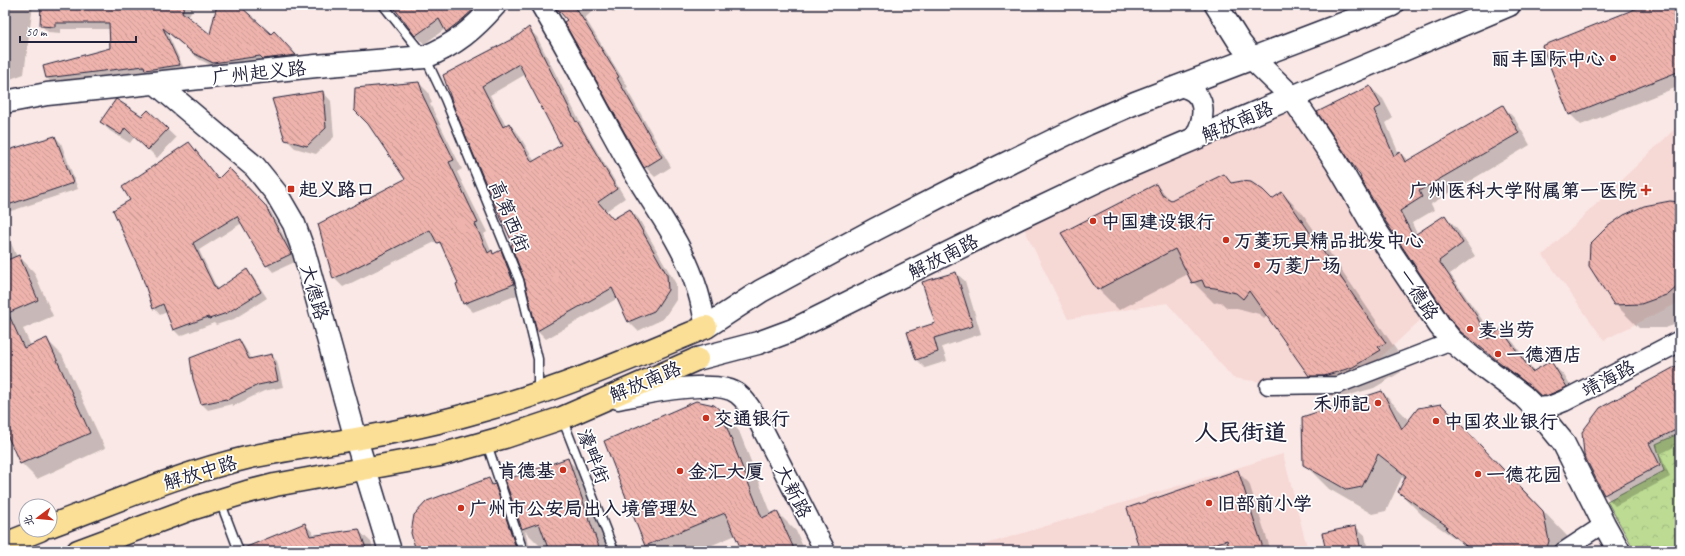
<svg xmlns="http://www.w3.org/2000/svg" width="1685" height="556" viewBox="0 0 1685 556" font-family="Caveat,'LXGW WenKai TC',sans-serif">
  <defs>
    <pattern id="park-crowns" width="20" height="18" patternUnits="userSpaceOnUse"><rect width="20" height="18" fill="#bddb93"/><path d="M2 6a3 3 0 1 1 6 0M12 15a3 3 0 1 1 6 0" fill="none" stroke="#a2bc80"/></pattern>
    <pattern id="building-back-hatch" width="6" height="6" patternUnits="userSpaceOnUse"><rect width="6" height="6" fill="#eeb3ac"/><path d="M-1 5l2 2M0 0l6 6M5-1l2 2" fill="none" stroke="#cc9a95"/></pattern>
  </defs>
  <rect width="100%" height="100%" fill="#fae8e6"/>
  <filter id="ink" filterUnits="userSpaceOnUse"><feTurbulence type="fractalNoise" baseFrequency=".025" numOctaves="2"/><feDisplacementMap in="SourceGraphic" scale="8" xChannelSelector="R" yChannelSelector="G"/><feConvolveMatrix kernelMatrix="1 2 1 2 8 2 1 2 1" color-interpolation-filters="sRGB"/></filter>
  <g filter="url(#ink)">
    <path fill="#f6d8d5" d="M1292 97 1430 311 1361 376 1290 386 1233 378 1167 303 1068 319 1019 218Z
      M1680 124V302L1604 340 1543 255Z
      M1283 454 1308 551H964Z"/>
    <path fill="url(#park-crowns)" stroke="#707e67" d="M1680 433V551H1635L1607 501 1664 471 1656 444Z"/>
    <path fill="#0003" fill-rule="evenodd" d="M5 5H33L24 74 5 81Z
      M42 5H194L188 18 210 36 218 5H237L271 35 281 39 301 62 220 69 200 60 167 32 185 71 53 84 47 78 111 49 110 29H61V33L48 32 41 25Z
      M394 5H495L455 40 445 29 424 44 416 35Z
      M556 5H599L585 18 628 87 626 88 671 167 655 177 645 167 569 21Z
      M606 5H622L614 13Z
      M1648 5H1680V86L1581 125 1570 114Z
      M528 28 537 37 583 128 625 198 606 211 613 220 630 210 639 219 676 284V300L666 315 663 319 638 331 629 322 618 298 546 339 538 331 525 278 514 245 456 109 516 38ZM526 74 562 145 535 162 518 133 509 124 506 126 490 95Z
      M419 83 428 92 432 103 430 104 462 169 457 172 487 232 484 234 491 251 494 254 501 251 510 260 523 293 473 312 464 303 459 283 445 249 437 241 343 287 334 278 406 179Z
      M1370 87 1383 99 1393 118 1386 123 1399 154 1400 153 1409 161 1503 106 1515 119 1530 145 1431 204 1434 210 1412 223 1417 234 1445 216 1457 228 1475 256 1450 274 1488 328 1493 337 1501 330 1514 343 1534 372 1551 363 1564 375 1578 399 1544 398 1475 344 1462 332 1362 177Z
      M323 92 331 101 334 137 316 154 295 148 286 139Z
      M115 101 142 117 148 111 176 138 157 158 135 136 130 143 110 131 101 122Z
      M55 137 61 143 78 189 5 213V152Z
      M189 143 219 180 229 169 271 212 297 261 273 272 267 265 242 223 199 250 218 290 247 270 253 277 267 298 234 319 216 325 214 323 180 336 173 329 167 312 160 315 154 308 132 201Z
      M1224 175 1232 184 1272 200 1282 193 1303 214 1406 364 1399 368 1401 372 1374 388 1346 396H1331L1310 375 1267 316 1264 319 1259 314 1237 308H1227L1221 302 1214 303 1193 282 1188 274 1119 310 1098 289 1156 185 1172 201Z
      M1680 203V323L1665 328H1639L1615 304Z
      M5 232 8 236 17 257 19 256 34 272 53 316 23 329 31 346 46 339 62 355 105 448 37 479 21 463 12 443 5 436Z
      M956 273 965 281 981 334 942 347 947 361 925 368 916 359 936 324Z
      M238 340 244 346 252 360 271 355 277 361 283 387 264 391 233 406 232 404 208 410 202 404Z
      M1680 361V444L1660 454 1670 477 1615 506 1605 495 1585 455 1678 366 1677 362Z
      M1382 392 1406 417 1409 422 1465 429 1567 536 1570 551H1469L1459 541 1423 516 1399 492 1405 480 1402 477 1386 511 1372 514 1329 489 1304 464Z
      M720 411 739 431 772 515 777 512 796 531 805 551H744L736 535 698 551H652L646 545Z
      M568 460 589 481 614 551H550L549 548 544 550 525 531 531 551H417L489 479 514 505Z
      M1238 472 1249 483 1271 551H1141Z
      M305 524 316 536 359 531 371 542 374 551H251Z
      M1356 527 1365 535 1368 551H1327Z"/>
    <path fill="url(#building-back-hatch)" stroke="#22223b" fill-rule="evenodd" d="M41 5H185L182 12 210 34 217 5H239L271 34 274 31 296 55 263 59 260 56 213 63 193 53 163 28 180 65 145 70 144 66 46 78 43 66 110 48 109 23H55V27L40 26Z
      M392 5H478L463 19 446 32 439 19 415 36Z
      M554 5H574L619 77 617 78 662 157 644 168 564 22 567 20Z
      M1645 5H1680V71L1569 115 1542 46Z
      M529 27 576 122 577 121 617 189 598 202 613 219 630 209 667 275 668 290 657 307 654 311 628 322 612 288 537 331 524 279 511 245 513 244 493 201 455 110 443 75 516 37ZM519 64 561 145 532 162 509 123 503 127 482 86Z
      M419 82 423 94H422L454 160 449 162 478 223 475 224 488 253 492 250 493 254 501 250 514 284 463 304 456 284 458 283 440 242 437 243 430 230 333 279 318 224 405 179 368 124 354 110 355 88Z
      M1370 86 1381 106 1374 110 1394 156 1400 152 1405 162 1503 105 1519 133 1419 191 1422 197 1400 211 1413 236 1445 215 1463 243 1439 261 1476 315 1488 339 1501 329 1532 372 1551 361 1567 387 1546 396H1541L1530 386 1461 332 1450 319 1386 222 1360 178 1361 177 1317 112Z
      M323 91 326 128 307 146 285 140 272 99Z
      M116 99 142 116 148 110 168 129 148 150 125 128 121 135 100 122Z
      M55 136 73 183 5 206V151Z
      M189 142 218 179 229 168 265 205 291 254 266 266 237 216 193 243 216 290 247 269 261 292 227 313 209 319 208 317 173 330 163 304 153 309 141 273 113 210 130 200 122 187Z
      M1224 174 1231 183 1242 181 1251 182 1263 190 1272 199 1282 192 1386 343 1378 347 1381 350 1353 367 1324 376H1309L1249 291 1243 299 1236 293 1215 288 1205 287 1202 280 1192 283 1175 249 1097 290 1061 233 1156 184 1162 195 1171 200Z
      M1670 201 1680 202V284L1669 294 1641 304 1614 305 1589 266 1590 244 1607 227 1624 215 1644 206Z
      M19 255 38 300 8 313 24 348 47 338 90 433 20 464 5 430V261Z
      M956 272 973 326 934 338 938 352 916 360 907 332 935 323 922 282Z
      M239 339 249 359 272 354 278 381 258 385 227 400 226 399 201 404 193 379 190 358Z
      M1680 364V428L1649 443 1660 465 1604 495 1584 455 1582 432 1600 408Z
      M1382 391 1402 429 1418 408 1441 404 1543 511 1549 541 1546 551H1472L1446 529 1447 526 1398 492 1406 476 1378 454 1362 487 1347 490 1303 465 1302 417Z
      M696 401 714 405 720 410 762 518 777 511 795 551H763L761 547 751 551H742L725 513 645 546 604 441Z
      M568 458 599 547 588 551H549L539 523 522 529 505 480Z
      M1238 470 1264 551H1230L1227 540 1197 549 1196 551H1140L1127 508Z
      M489 478 492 485 495 484 517 551H416L411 533 414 515 427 501Z
      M305 523 310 536 359 529 367 551H244V548Z
      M1356 526 1361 551H1326L1322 533Z"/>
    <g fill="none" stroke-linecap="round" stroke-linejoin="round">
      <g stroke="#22223b" stroke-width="11">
        <path id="service" d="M383 5 425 57 445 99 519 280 538 359V392
          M562 418 614 551
          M487 444 523 551
          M220 501 239 551"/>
      </g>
      <g stroke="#22223b" stroke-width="19">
        <path id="minor" d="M1268 386 1338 385 1452 341
          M1563 551 1604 524"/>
      </g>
      <g stroke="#22223b" stroke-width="23">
        <path id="tertiary" d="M541 5C572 57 599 111 629 164 651 204 682 241 696 286 701 299 703 313 706 327
          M1178 86C1209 90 1206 118 1194 139
          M618 399C644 394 717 377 738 394 747 401 752 411 758 420L825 551
          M1535 408 1549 407 1564 401 1680 341"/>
      </g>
      <g stroke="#22223b" stroke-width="25">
        <path id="secondary" d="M1216 5 1240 43 1252 58 1292 97 1336 162 1375 229 1440 326 1452 341 1471 357 1523 396 1535 408 1563 442 1604 524 1619 551
          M157 84 255 167 276 193 294 224 304 252 356 439 390 551
          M5 102 47 94 316 66 425 57C455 45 474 29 495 5
          M706 327 761 291 876 229 960 186 1087 124 1135 103 1392 5
          M697 359 758 343 793 330 1019 218 1114 173 1509 5"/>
      </g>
      <g stroke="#22223b" stroke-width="25">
        <path id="primary" d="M50 526C115 502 178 474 246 458 282 450 318 445 355 439 396 432 439 423 480 411 558 390 632 358 706 327
          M5 544 40 530
          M78 551 191 509 247 492 275 485 440 455 505 437 562 418 697 359"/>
      </g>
      <use href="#service" stroke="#fff" stroke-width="8"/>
      <use href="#minor" stroke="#fff" stroke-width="16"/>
      <use href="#tertiary" stroke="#fff" stroke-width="20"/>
      <use href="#secondary" stroke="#fff" stroke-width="22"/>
      <use href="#primary" stroke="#fbdf96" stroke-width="22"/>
    </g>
  </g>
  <g fill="#c8321e" stroke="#fff" stroke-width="1.5">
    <circle cx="1613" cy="58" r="4"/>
    <rect x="287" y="185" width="8" height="8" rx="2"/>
    <path d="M1644 184h4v4h4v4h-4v4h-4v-4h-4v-4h4z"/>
    <circle cx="1093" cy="221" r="4"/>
    <circle cx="1226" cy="240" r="4"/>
    <circle cx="1257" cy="265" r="4"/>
    <circle cx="1470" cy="329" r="4"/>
    <circle cx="1498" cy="354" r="4"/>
    <circle cx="1378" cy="403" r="4"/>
    <circle cx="706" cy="418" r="4"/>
    <circle cx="1436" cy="421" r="4"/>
    <circle cx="563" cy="470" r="4"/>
    <circle cx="680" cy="471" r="4"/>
    <circle cx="1478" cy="474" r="4"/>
    <circle cx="1209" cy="503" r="4"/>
    <circle cx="461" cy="508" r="4"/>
  </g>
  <g text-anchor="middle" stroke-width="3.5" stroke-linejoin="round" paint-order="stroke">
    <g font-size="19" font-weight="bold" fill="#22223b" stroke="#fff" text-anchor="start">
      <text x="1605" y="65" text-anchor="end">丽丰国际中心</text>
      <text x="299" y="196">起义路口</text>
      <text x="1637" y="197" text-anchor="end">广州医科大学附属第一医院</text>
      <text x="1101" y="228">中国建设银行</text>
      <text x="1234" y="247">万菱玩具精品批发中心</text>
      <text x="1265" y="272">万菱广场</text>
      <text x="1478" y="336">麦当劳</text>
      <text x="1506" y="361">一德酒店</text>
      <text x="1370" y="410" text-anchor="end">禾师記</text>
      <text x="714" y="425">交通银行</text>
      <text x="1444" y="428">中国农业银行</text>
      <text x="555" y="477" text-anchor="end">肯德基</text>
      <text x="688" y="478">金汇大厦</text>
      <text x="1486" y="481">一德花园</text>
      <text x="1217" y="510">旧部前小学</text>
      <text x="469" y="515">广州市公安局出入境管理处</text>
    </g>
    <g font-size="19" fill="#22223b" stroke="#fff">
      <text transform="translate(259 72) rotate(-6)" y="7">广州起义路</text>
      <text transform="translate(1237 121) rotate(-23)" y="7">解放南路</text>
      <text transform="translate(510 216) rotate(68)" y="7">高第西街</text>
      <text transform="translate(943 256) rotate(-27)" y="7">解放南路</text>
      <text transform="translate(315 292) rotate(74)" y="7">大德路</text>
      <text transform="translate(1419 294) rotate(57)" y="7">一德路</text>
      <text transform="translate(1608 378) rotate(-28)" y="7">靖海路</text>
      <text transform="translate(645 381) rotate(-23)" y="7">解放南路</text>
      <text transform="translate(594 456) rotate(69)" y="7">濠畔街</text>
      <text transform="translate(200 472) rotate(-17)" y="7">解放中路</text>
      <text transform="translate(794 491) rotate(63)" y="7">大新路</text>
    </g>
    <g font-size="23" font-weight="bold" fill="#22223b" stroke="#fff">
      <text x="1241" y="440">人民街道</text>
    </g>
  </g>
  <rect width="1685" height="556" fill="none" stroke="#fff" stroke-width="20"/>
  <rect x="10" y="10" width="1665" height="536" fill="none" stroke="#22223b" stroke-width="1.5" filter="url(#ink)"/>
  <g transform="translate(38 518) rotate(254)"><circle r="19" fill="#ffffff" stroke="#a7a7b1"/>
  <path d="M0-3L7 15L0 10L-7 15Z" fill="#c8321e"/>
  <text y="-6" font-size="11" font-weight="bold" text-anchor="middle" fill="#22223b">北</text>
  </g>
  <path d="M20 36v6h116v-6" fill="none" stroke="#22223b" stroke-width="2"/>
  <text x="26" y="36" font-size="12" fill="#22223b" stroke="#ffffff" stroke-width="3" paint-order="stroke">50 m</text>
</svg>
